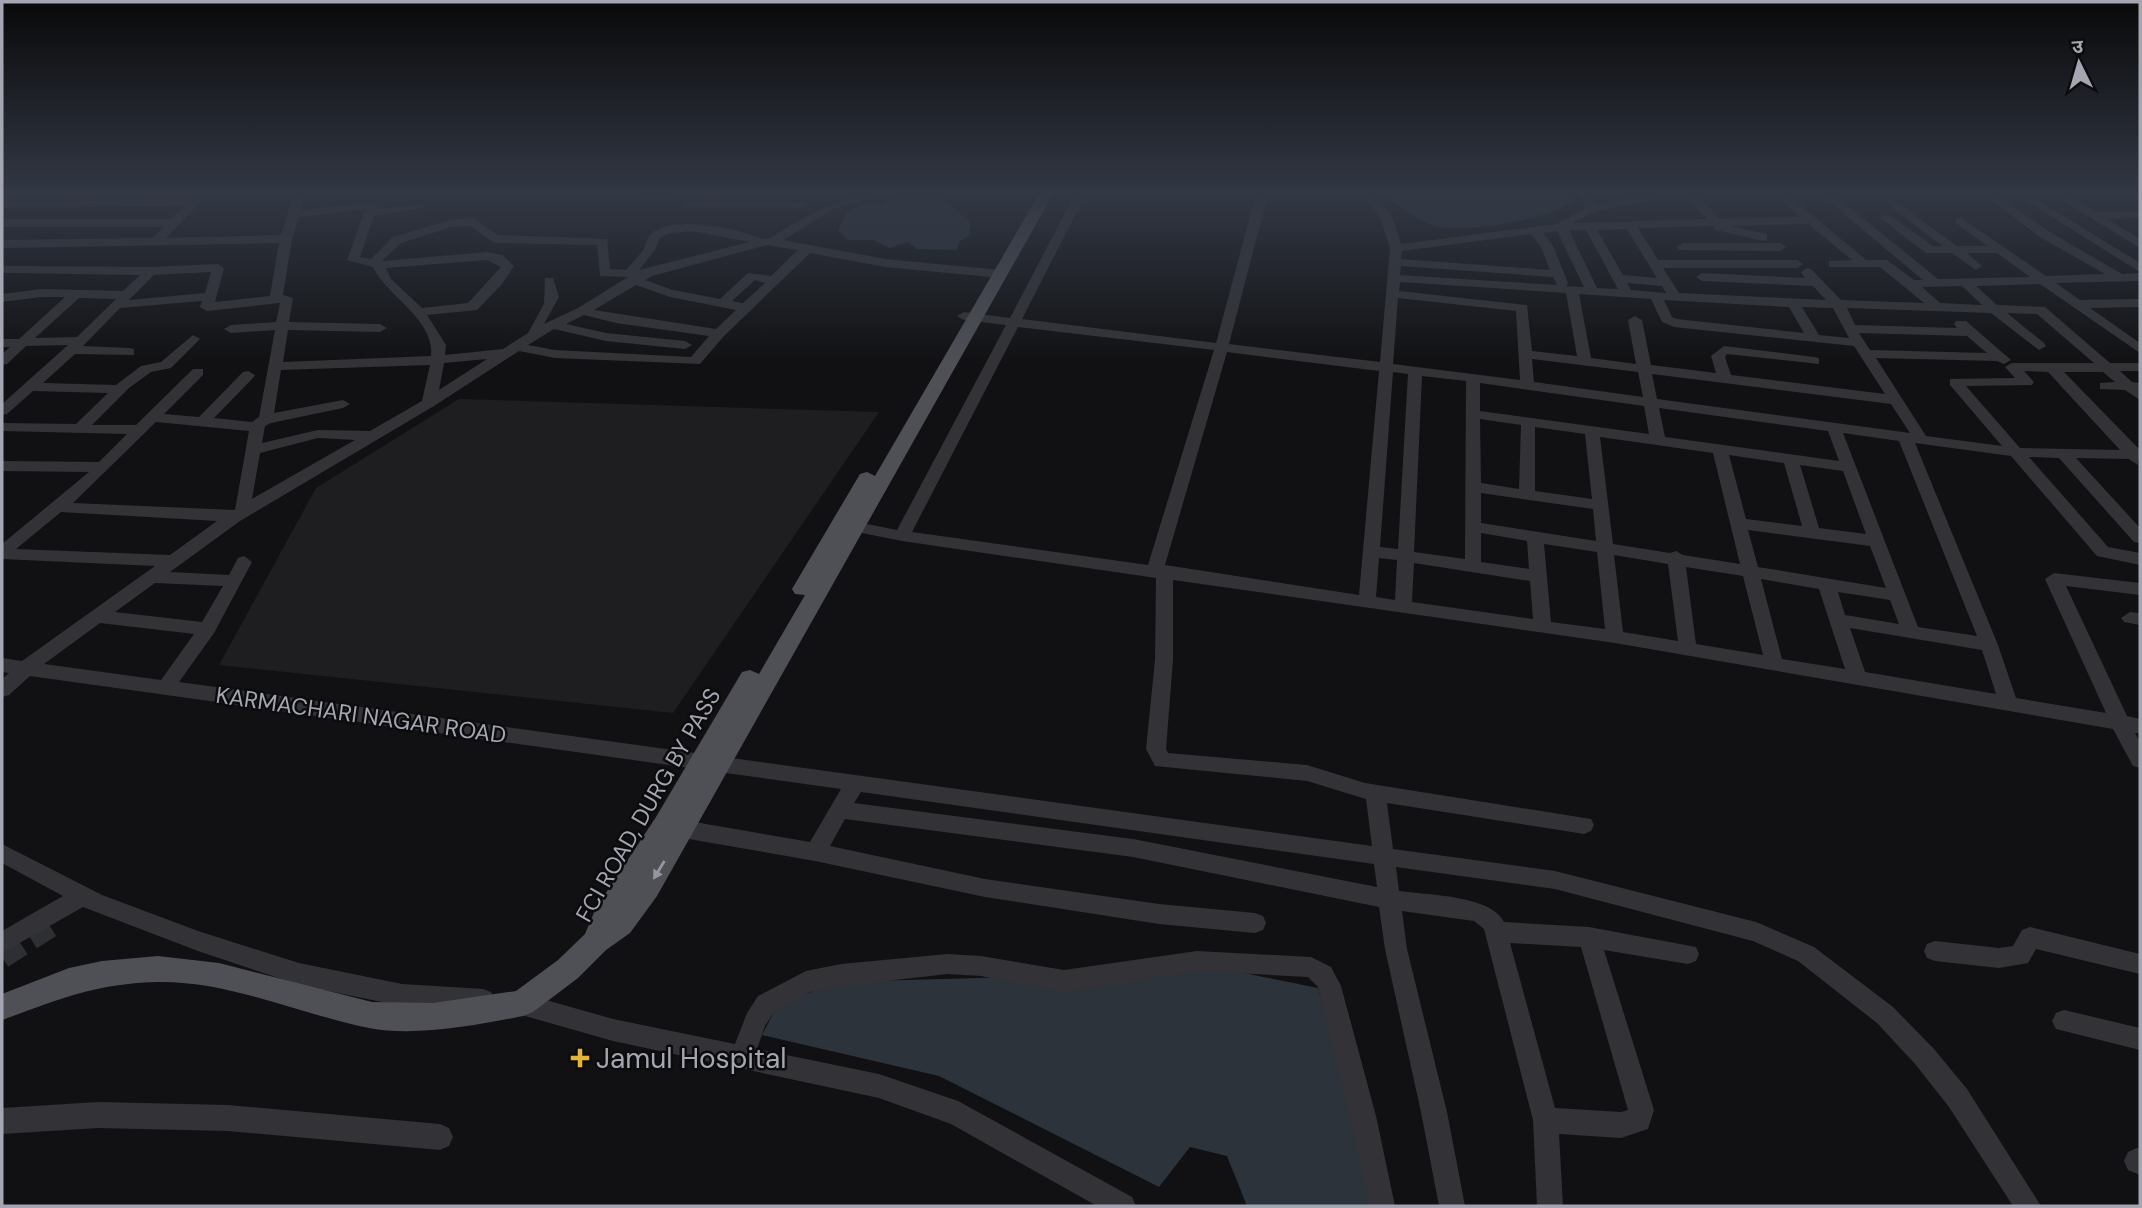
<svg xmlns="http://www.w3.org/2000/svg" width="2142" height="1208" viewBox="0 0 2142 1208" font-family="'DM Sans','Noto Sans Devanagari',sans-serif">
  <rect width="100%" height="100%" fill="#111113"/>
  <path fill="#1e1d20" d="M459 399 879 412 673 713 219 665 316 488Z"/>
  <path fill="#2c333a" d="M927 194 939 196 970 222V235L960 241 957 250 918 249 907 242 890 248 873 240H848L838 230 846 213 865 203 881 205 887 200Z
    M1383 194H1570L1575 200C1551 220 1465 234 1434 226 1416 220 1399 205 1383 194Z
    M1205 965 1318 988 1351 1103 1375 1206H1247L1227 1156 1190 1147 1159 1187 939 1076 762 1035 777 1006 835 982 1013 977Z"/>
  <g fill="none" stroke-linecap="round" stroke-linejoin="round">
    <path stroke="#2e2f33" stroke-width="23" stroke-dasharray="23 11" stroke-linecap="butt" d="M2 957 55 923"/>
    <path fill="#333337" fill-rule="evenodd" d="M294 194H306L301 210 372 202 378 205 377 209 423 204V208L374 216 360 257 371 259 393 237 450 220 473 218 498 235 607 239 610 269 626 270C632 263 639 256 644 249 646 244 647 237 651 234 671 214 739 228 762 239L770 238C810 214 839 194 887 194L834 209 783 240 885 259 1001 270 1007 274 1001 278 885 267 810 253 724 336 700 364 555 358 519 351 434 406 240 521 170 572 229 575 238 558 244 556 252 562 214 633 179 682 1372 846 1366 799 1307 781 1155 766 1146 749 1155 660 1156 578 902 541 842 529 834 524 842 519 897 530 1006 325 964 320 957 316 964 312 1010 318 1075 194H1086L1022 319 1216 343 1256 194H1268L1229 344 1380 362 1390 248 1380 217 1362 194H1374L1392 216 1401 244 1557 224 1586 208 1579 194H1590L1596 205 1654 194H1681L1595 212 1572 223 1707 219 1685 194H1748L1743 197H1699L1719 219 1800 217 1775 194H1787L1866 260H1887L1914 280H1923L1820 194H1833L1938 279 2030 277 1997 253H1967L1982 266 1976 270 1952 253H1926L1879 217 1889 215 1933 246H1942L1888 204V200L1892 199 1957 246H1987L1956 223V219L1960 217 2046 276 2105 274 2040 237 1983 194H1996L2048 231 2122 274 2140 273V281L2056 283 2080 300 2140 299V307L2090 308 2140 343V353L2040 284 1976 286 1997 305 2045 307 2110 363H2140V371H2120L2132 382 2140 383V400L2125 390 2100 389V383L2115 382 2103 372H2064L2140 450 2138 465 2129 459 2076 458 2140 528V543L2134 542 2059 458 2029 457 2108 547 2140 553V565L2097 556 2011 456 1915 443 1998 645 2016 698 2106 713 2045 579 2054 573 2140 583V595L2066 586 2127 716 2140 719V733H2135L2140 742V768L2133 766 2113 729 1615 643 1173 580V660L1166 749 1168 753 1307 765 1365 783 1591 819 1594 825 1591 831 1584 834 1387 803 1393 849 1555 871 1756 922 1814 947 1893 1007 1934 1049 1967 1089 2041 1206H2013L1949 1107 1916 1065 1877 1023 1798 961 1753 941 1555 889 1396 867 1399 891C1427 895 1491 895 1504 922L1589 927 1696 947 1699 954 1696 961 1688 964 1604 950 1654 1110 1648 1129 1621 1138 1559 1134 1563 1206H1537L1533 1120 1484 929 1474 921 1402 911 1407 949 1447 1112 1465 1206H1439L1421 1112 1385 949 1379 907 1133 857 845 819 830 846 985 879 1159 904 1255 913 1263 916 1266 923 1263 930 1255 933 1159 924 985 897 815 861 683 838 676 835 673 829 676 823 683 820 810 842 841 789 30 676 9 695 2 697V679L9 673 2 672V658L22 661 155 566 2 559V544L89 472 2 471V461L99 462 127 434 2 431V423L76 424 108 393 33 391 7 414 2 415V404L68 345 26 346 7 364 2 365V354L10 347H2V339H19L65 297H41L2 302V294L41 289 123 291 140 275 6 273 2 272V266L151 267 218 264 224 268 215 302 270 296 279 243 2 248V240L152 238 164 227H2V219H171L185 206 2 208V202L195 199 199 200V204L166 238 281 235ZM365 209 347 260 373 267C387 297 435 319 431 356L283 362 288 330 380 332 387 328 380 324 289 322 293 298 283 295 292 239 299 217ZM1808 224 1852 260 1829 261V267H1880L1924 303 1841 300 1811 269 1807 268 1801 272 1805 278 1702 273 1696 277 1702 281 1813 286 1826 300 1679 293 1663 268H1797L1803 264 1797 260H1658L1638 228 1713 226 1716 230 1763 241 1767 240V234L1730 226ZM470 226 495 243 597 245 600 276 628 277 578 308 544 324 559 297 553 278H545L544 304 528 333 503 349 445 355 446 345 427 315 477 310 502 284 514 266 502 255 487 252 382 261 401 243 451 227ZM1627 229 1657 278 1623 275 1597 230ZM1569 230H1586L1618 289 1597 288ZM692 231 750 242 639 270 655 250 660 238 670 233ZM1557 231 1584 287 1566 286 1568 283 1553 246 1543 233ZM1531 234 1541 247 1550 270 1401 259 1402 251ZM767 245 798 250 771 276 748 273 720 299 673 290 645 280 652 276ZM487 260 501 267 468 303 422 308 391 279 386 268ZM1401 266 1553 277 1557 285 1400 275ZM211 272 205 293 129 300 154 275ZM755 280 765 283 743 303 732 301ZM1400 282 1566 293 1577 356 1532 351 1527 305 1399 291ZM1627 283 1662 286 1666 293 1631 290ZM636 285 670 297 736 310 716 329 594 310ZM1962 286 1982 305 1940 303 1922 287ZM1579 294 1651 299 1662 322 1674 327 1854 346 1885 394 1731 375 1725 357 1727 354 1819 364V358L1814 357 1724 346 1711 356 1716 373 1651 365 1642 320 1635 316 1628 320 1636 364 1591 358ZM79 298 116 299 77 337 35 338ZM1398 298 1516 311 1520 380 1393 364ZM1664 300 1789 307 1804 333 1677 319 1672 317ZM202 301 200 307 207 311 280 303 276 322 231 325 224 329 231 333 275 330 259 417 252 422 214 418 253 378 255 375 248 371 243 372 199 417 164 414 203 375V369H193L136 425H92L129 388 151 372 171 368 200 339 193 335 161 362 141 366 116 385 43 383 75 354 134 355V349L129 348 83 346 120 308ZM1802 307 1833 308 1849 338 1819 335ZM1847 308 1991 313 2039 350 2046 346 2044 343 2007 313 2037 314 2094 363H2012L2005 367 2015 378 1950 379V385L2002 446 1926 436 1876 358 1997 361 2004 364 2011 360 1966 321H1956L1954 324 1957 328 1855 325ZM584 315 616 323 709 336 691 357 555 350 528 345 554 329 606 341 685 349 692 345 685 341 606 333 566 324ZM1018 327 1214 350 1148 565 912 532ZM1859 333 1967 336 1987 353 1870 350ZM1227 352 1379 371 1359 595 1165 565ZM487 359 439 390 444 363ZM1532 359 1638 372 1643 397 1534 382ZM430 365 422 401 370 431 318 430 262 443 265 426 271 423 343 408 350 404 343 400 274 413 281 370ZM2024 371 2048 372 2120 450 2020 448 1966 386 2032 385 2034 382ZM1393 372 1408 374 1398 549 1380 547ZM1652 374 1891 404 1910 433 1657 399ZM1422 376 1466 381 1465 559 1414 552ZM1480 383 1644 406 1649 434 1480 411ZM1659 408 1828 431 1839 461 1665 437ZM1480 419 1521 425 1519 489 1481 483ZM156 422 249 431 235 510 73 503ZM1535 427 1585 434 1592 499 1535 491ZM1843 433 1899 441 1977 636 1918 627ZM1600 437 1713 453 1740 564 1683 555 1676 551 1670 553 1613 544ZM318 438 355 440 252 499 260 453ZM1729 455 1784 463 1802 526 1746 519ZM1800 465 1843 471 1866 534 1819 528ZM1481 493 1593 509 1596 541 1481 523ZM61 512 217 521 170 555 16 549ZM1748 530 1870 546 1886 588 1758 567ZM1481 533 1527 541 1529 569 1481 562ZM1544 544 1597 552 1605 629 1551 622ZM1614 555 1668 564 1678 641 1623 632ZM1379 558 1397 560 1395 600 1376 597ZM1414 563 1530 581 1533 619 1412 602ZM1686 567 1743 576 1763 655 1696 644ZM1761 579 1819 589 1845 669 1782 659ZM155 583 223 586 202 622 115 612ZM1838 592 1890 600 1899 624 1845 615ZM100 623 194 634 161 680 44 664ZM1850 628 1982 650 1996 694 1865 672ZM861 792 1374 864 1377 887 1133 839 854 803ZM1510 943 1581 947 1628 1110 1621 1112 1555 1108Z
      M2052 194H2066L2096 212H2140V218L2107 219 2140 239V248Z
      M642 195 711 194 712 195 706 198 646 200 640 197Z
      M2034 198 2140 263V272L2030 203 2028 201Z
      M690 202H804L810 205 804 208 686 207 684 205Z
      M1683 243H1780L1786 247 1780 251 1679 250 1677 247Z
      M2130 612 2140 613V625L2124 622 2121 618Z
      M2 844 102 895 198 931 299 963 402 984 483 989 491 992 495 1000 491 1008 483 1011 402 1006 299 985 198 951 83 907 2 953V931L63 896 2 863Z
      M2030 927 2140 954V974L2036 949 2028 963 1999 968 1935 961 1927 958 1924 951 1927 944 1935 941 1999 948 2013 946 2022 930Z
      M1197 951 1311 957 1331 967 1341 986 1376 1116 1395 1206H1369L1350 1116 1318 987 1308 977 1197 971 1064 992 981 976 948 974 841 986 810 992 774 1012 765 1026 757 1049 879 1074 958 1101 1132 1197 1136 1206H1097L951 1124 879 1098 613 1041 518 1014 510 1011 506 1003 510 995 518 992 613 1019 735 1044 747 1013 758 996 806 971 841 964 948 954 981 956 1064 970Z
      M2064 1010 2140 1028V1050L2056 1029 2052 1021 2056 1013Z
      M98 1102 228 1105 440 1124 449 1128 453 1137 449 1146 440 1150 228 1131 98 1128 2 1134V1108Z
      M2137 1148 2140 1149V1175L2128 1170 2124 1161 2128 1152Z"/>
    <path fill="#4f5056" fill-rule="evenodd" d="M1039 194H1053L657 896 630 933 606 950 578 978 533 1012 523 1016C478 1025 415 1037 369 1028 299 1014 228 980 156 982 93 984 58 1000 2 1020V994L69 968 102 961 158 956 219 963 372 1002 433 1003 516 991 558 960 585 934 596 908 656 817 742 672 750 670 759 674 805 595 795 594 792 589 860 474 867 472 875 476Z"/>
  </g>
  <defs><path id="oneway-solid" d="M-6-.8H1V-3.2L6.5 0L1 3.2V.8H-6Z" transform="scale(1.75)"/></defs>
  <use fill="#9396a0" href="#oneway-solid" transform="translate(659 870) rotate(121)"/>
  <linearGradient id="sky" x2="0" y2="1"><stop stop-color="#09090a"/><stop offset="0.53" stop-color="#323844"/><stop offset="1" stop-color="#323844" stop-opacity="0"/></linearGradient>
  <rect width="2142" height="364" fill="url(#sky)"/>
  <path fill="#e4b438" stroke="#0c0c0e" stroke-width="2.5" d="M576.5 1047.5h7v7h7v7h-7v7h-7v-7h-7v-7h7z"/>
  <g text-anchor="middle" stroke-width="5" stroke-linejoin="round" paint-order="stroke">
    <g font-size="23" fill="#a4a7b2" stroke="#0c0c0e">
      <text transform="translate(361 715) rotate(8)" y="8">KARMACHARI NAGAR ROAD</text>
      <text transform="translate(648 805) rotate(-60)" y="8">FCI ROAD, DURG BY PASS</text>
    </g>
    <g font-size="28" fill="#a4a7b2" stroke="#0c0c0e" text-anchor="start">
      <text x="596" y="1068">Jamul Hospital</text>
    </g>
  </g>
  <rect width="2142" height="1208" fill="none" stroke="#a4a7b2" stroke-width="7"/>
  <g transform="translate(2079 63) rotate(355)" stroke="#0c0c0e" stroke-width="5" paint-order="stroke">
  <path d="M0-5L12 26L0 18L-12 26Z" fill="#a4a7b2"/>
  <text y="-10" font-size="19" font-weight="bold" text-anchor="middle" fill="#a4a7b2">उ</text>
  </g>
</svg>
